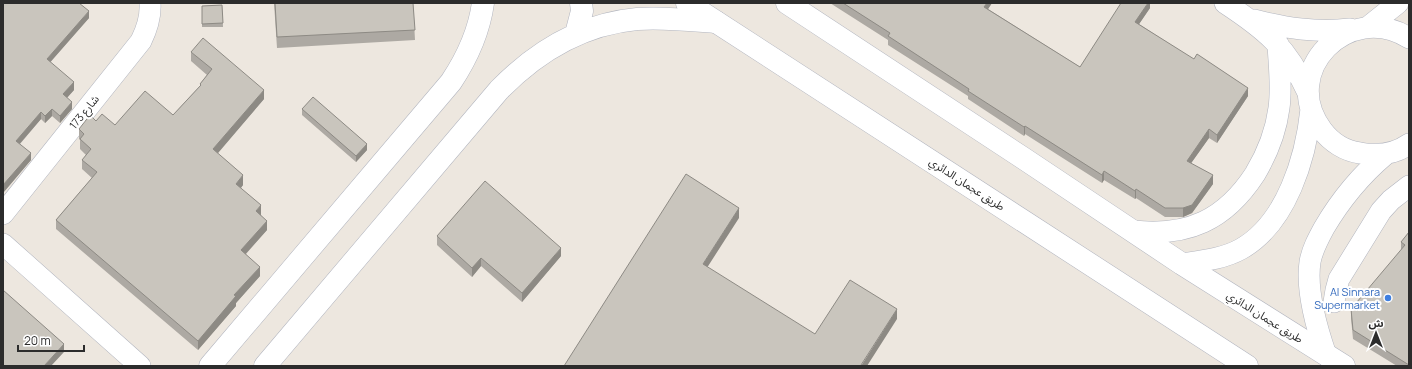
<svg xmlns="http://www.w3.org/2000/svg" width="1412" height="369" viewBox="0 0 1412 369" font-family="Manrope,'Noto Sans Arabic',sans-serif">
  <rect width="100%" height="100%" fill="#ede7df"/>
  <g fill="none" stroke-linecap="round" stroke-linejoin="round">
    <g stroke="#b2b5bf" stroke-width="22">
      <path id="minor" d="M1225 3C1266 30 1287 47 1308 93
        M1254 20C1286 28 1316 33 1350 29
        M1368 27 1398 3
        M1409 38C1349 0 1278 71 1322 130 1331 142 1345 151 1360 153 1377 156 1395 154 1409 144
        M3 214 141 41C147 29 151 17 150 3
        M1133 231C1188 237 1225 220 1255 174 1267 154 1276 131 1279 108 1282 87 1279 65 1278 44
        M3 244 140 366
        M1182 264C1202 261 1223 259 1241 249 1287 223 1306 157 1311 109
        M1334 302 1336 290 1339 279 1381 211 1391 200 1409 186
        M1326 355C1317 329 1306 289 1310 262 1312 250 1318 239 1324 228 1341 199 1361 175 1386 154"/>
    </g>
    <g stroke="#b2b5bf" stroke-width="23">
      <path id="tertiary" d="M576 34 582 11 581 3
        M210 366 451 82C467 58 479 32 483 3
        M265 366 499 90C537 51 582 24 637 19 663 17 690 20 716 22"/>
    </g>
    <g stroke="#b2b5bf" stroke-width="23">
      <path id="secondary" d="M687 3 1247 366
        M787 3 1023 158 1182 264 1344 366"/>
    </g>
    <use href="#minor" stroke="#fff" stroke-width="21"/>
    <use href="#tertiary" stroke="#fff" stroke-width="22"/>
    <use href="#secondary" stroke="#fff" stroke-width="22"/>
  </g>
  <path fill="#ada9a3" d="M3 3 89 18 50 62 74 90 67 98 72 109 60 123 52 116 45 123 41 119 20 144 31 160 3 193Z
    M274 3H413L415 40 277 48Z
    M830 3H992L988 9 1080 67 1150 3V8L1139 24 1248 96 1217 143 1209 138 1191 163 1213 184 1192 213 1183 217H1165L1136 198 1135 199 1104 180 1102 183 1025 134 1024 136 968 99V96L888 45V40Z
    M222 5 223 27H202V6Z
    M191 52 264 99 217 153 243 185 241 188 261 215 267 230 246 254 260 276 236 303V306L198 350 56 229V220L92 178 82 169V160L86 155 80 149V140L79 139V129L96 121 115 125 173 115 200 86V84L207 75 191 61Z
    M302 109 367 150 356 162 302 115Z
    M1409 232V366H1397L1353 339 1351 318V309L1401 251V242Z
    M437 236 561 256 522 302 481 266 472 277 437 245Z"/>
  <path fill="#8d8a84" d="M987 3H992L984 15V7Z
    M1148 3H1150V8L1135 30V22Z
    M89 11V18L47 66V59Z
    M74 82V90L63 102V94Z
    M1248 88V96L1217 143V135Z
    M264 90V99L213 159V149Z
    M72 102V109L60 123V116Z
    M52 109V116L45 123V116Z
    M41 112V119L16 148V141Z
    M1025 126V134L1024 136V127Z
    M1209 129V138L1187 169V161Z
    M367 144V150L356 162V156Z
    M31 153V160L3 193V185Z
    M1104 171V180L1102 183V175Z
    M243 175V185L236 194V184Z
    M1213 175V184L1192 213 1183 217V208Z
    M1136 189V198L1135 199V191Z
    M261 205V215L256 221V211Z
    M739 208V218L703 274V264Z
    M267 221V230L241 259V250Z
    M561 248V256L522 302V293Z
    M481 258V266L472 277V268Z
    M260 267V276L236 303V306L198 350V341L234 295Z
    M897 309V319L867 366H861Z
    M64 344V352L51 366H44Z"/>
  <path fill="#c9c5bd" stroke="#8d8a84" d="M3 3H79L89 11 47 59 74 82 63 94 72 102 60 116 52 109 45 116 41 112 16 141 31 153 3 185Z
    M275 3H413L415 30 277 37Z
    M843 3H987L984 7 1080 67 1121 3H1148L1135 22 1194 59 1197 54 1248 88 1217 135 1209 129 1187 161 1213 175 1192 205 1183 208H1165L1136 189 1135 191 1104 171 1102 175 1025 126 1024 127 968 91 969 89 888 36 890 33Z
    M222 5 223 23 202 24V6Z
    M203 38 264 90 213 149 243 175 236 184 261 205 256 211 267 221 241 250 260 267 234 295 236 296 198 341 56 220 97 172 82 160 91 149 80 139 84 134 79 129 90 115 96 121 102 114 115 125 145 91 173 115 201 85 200 84 212 69 191 52Z
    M313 97 367 144 356 156 302 109Z
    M686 174 739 208 703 264 815 334 850 280 897 309 861 365 862 366H564Z
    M485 181 561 248 522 293 481 258 472 268 437 236Z
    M1409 232V365L1353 330 1351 309 1405 245 1401 242Z
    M3 290 64 344 44 366H3Z"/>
  <circle fill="#3f7fe0" stroke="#fff" stroke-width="1.5" cx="1388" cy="298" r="4"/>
  <g text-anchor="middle" stroke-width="4" stroke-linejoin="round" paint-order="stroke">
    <g font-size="11" fill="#2c2c2c" stroke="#fff">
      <text transform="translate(84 112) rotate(-51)" y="4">شارع 173</text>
      <text transform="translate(967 184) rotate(33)" y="4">طريق عجمان الدائري</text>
      <text transform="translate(1265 317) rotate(32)" y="4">طريق عجمان الدائري</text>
    </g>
    <g font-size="11" fill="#366cbe" stroke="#fff" text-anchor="end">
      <text x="1380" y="296">Al Sinnara<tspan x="1380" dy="13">Supermarket</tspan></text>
    </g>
  </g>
  <rect width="1412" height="369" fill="none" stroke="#2c2c2c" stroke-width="8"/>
  <g transform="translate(1376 333)" stroke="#ffffff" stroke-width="3" paint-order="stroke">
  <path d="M0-3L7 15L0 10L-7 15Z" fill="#2c2c2c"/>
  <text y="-6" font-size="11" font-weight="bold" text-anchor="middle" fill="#2c2c2c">ش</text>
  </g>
  <path d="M18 345v6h66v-6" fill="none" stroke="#2c2c2c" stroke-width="2"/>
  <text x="24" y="345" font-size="12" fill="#2c2c2c" stroke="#ffffff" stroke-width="3" paint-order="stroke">20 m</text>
</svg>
